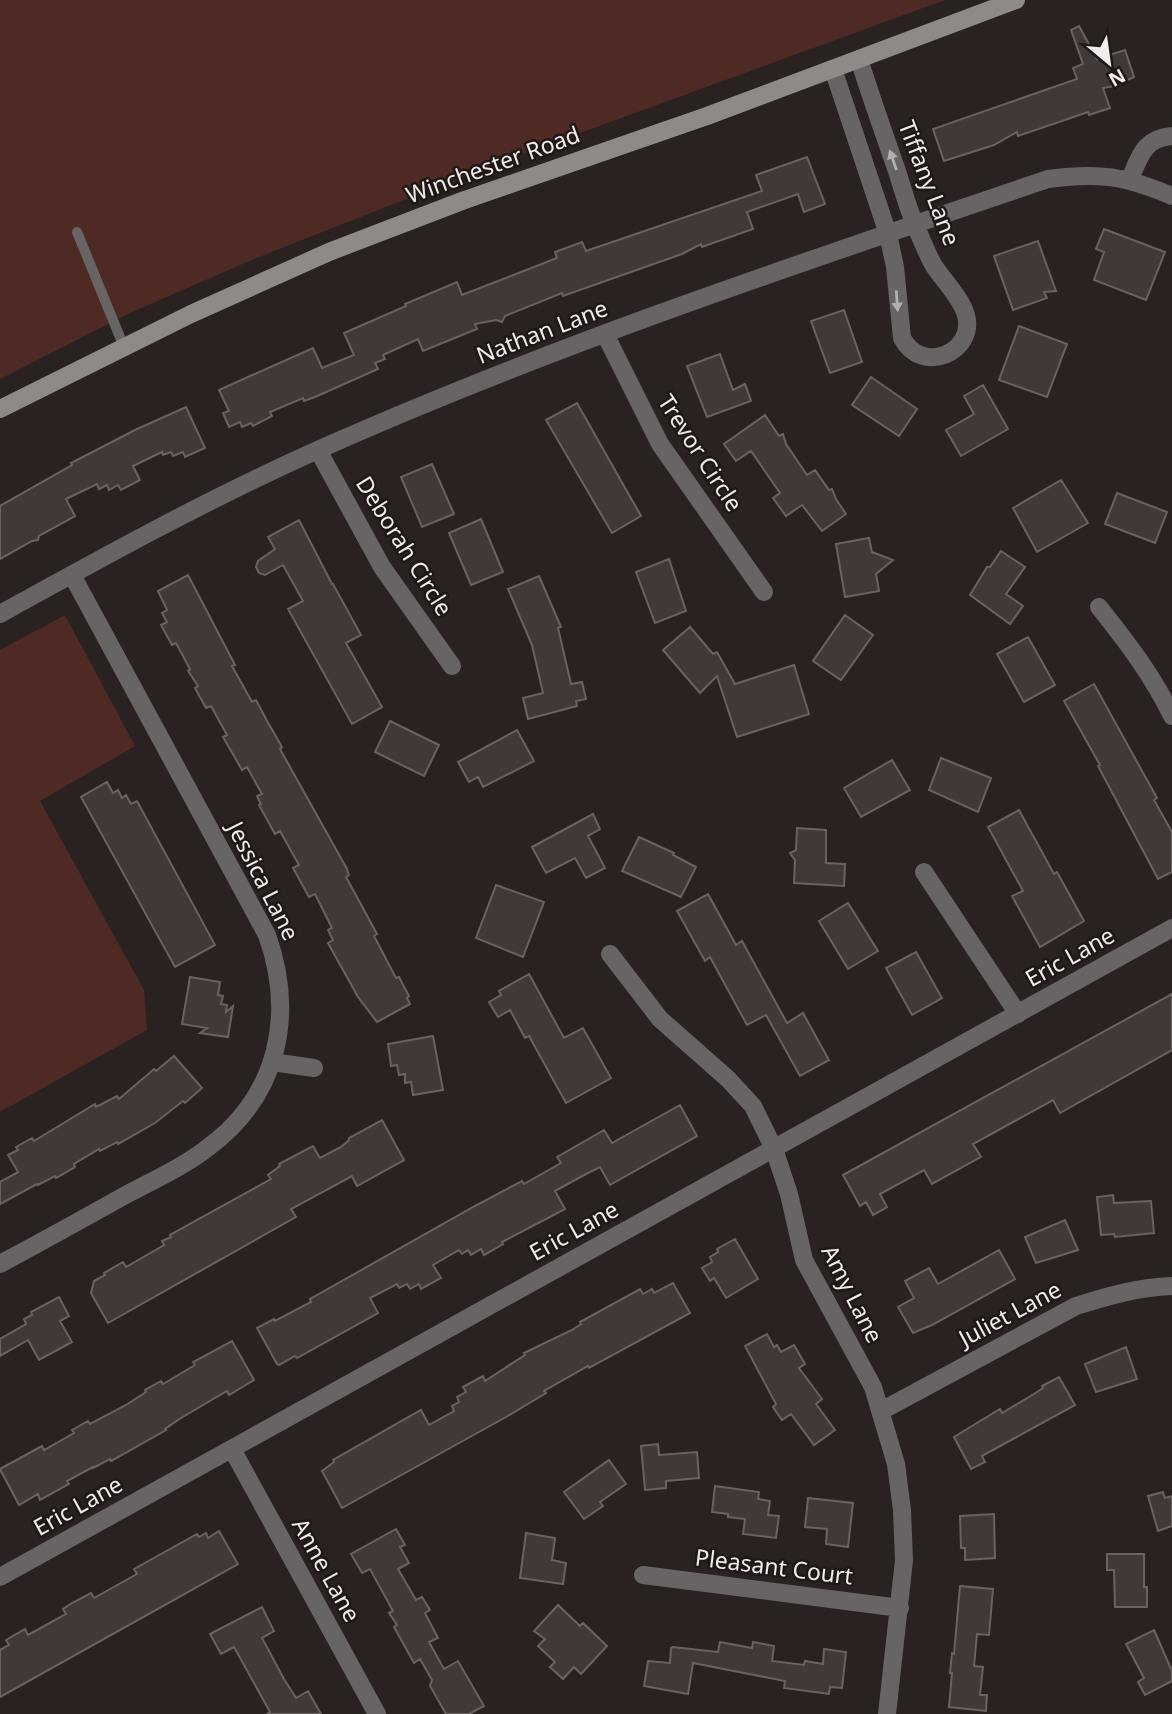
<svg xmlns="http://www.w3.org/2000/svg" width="1172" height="1714" viewBox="0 0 1172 1714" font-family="'Noto Sans',sans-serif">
  <rect width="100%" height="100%" fill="#292221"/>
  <path fill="#4f2924" d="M0 0H945L495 164 254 259 130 313 0 379Z
    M65 615 135 746 40 801 144 990 147 1030 0 1112V650Z"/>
  <path fill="#403938" stroke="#6a6160" stroke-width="2" d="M1079 26 1097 59 1125 50 1134 77 1115 86 1103 88 1110 108 1089 115 1088 112 1018 136 1017 132 994 145 944 161 933 129 1077 79 1073 68 1083 64 1071 30Z
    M807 157 825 204 804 212 798 194 747 212 753 229 702 247 701 244 682 254 563 296 562 293 505 316 502 322 496 320 475 324 477 329 423 351 418 339 383 355 385 359 375 363 378 369 315 397 304 401 303 398 270 412 272 416 253 426 251 423 242 427 240 422 229 427 223 413 229 411 219 390 313 348 322 368 354 355 344 333 406 306 405 304 457 282 462 295 557 258 555 252 582 242 586 251 762 191 756 175Z
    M1104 229 1165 252 1146 300 1094 280 1104 252 1096 249Z
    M1038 241 1056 291 1044 292 1047 298 1013 310 994 256Z
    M844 310 862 362 830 373 811 321Z
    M1019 326 1067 344 1047 397 999 380Z
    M720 354 733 390 745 384 751 401 707 417 687 366Z
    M871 377 917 409 899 436 852 405Z
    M983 385 1008 429 961 456 946 430 974 414 964 396Z
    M577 403 641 516 612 533 546 420Z
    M186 407 205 448 185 457 183 452 173 456 171 452 163 455 162 452 133 466 140 480 121 490 118 485 109 490 107 485 99 489 97 484 66 499 75 516 39 536 38 540 32 541 0 559V506L72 465 71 463 137 429Z
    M765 415 779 436 783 434 786 444 807 475 815 470 829 490 832 489 836 499 846 514 822 531 802 505 786 516 773 498 780 493 751 451 736 461 724 444Z
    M432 464 454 514 422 527 401 477Z
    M1061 480 1088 523 1037 552 1013 508Z
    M1117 493 1167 512 1155 543 1105 524Z
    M481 519 503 572 471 585 449 533Z
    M299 520 332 584H333L361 635 346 643 382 707 352 724 288 609 303 601 283 565 265 575 259 573 256 567 258 561 275 549 268 537Z
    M869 538 872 552 893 560 876 574 879 591 845 597 836 544Z
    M1001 551 1025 567 1006 594 1023 606 1010 624 970 595 987 567H990Z
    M669 559 686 611 655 623 636 572Z
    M188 575 235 665 232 666 252 702 256 700 266 719 282 747 280 749 347 869 349 875 346 877 377 934 374 936 396 978 399 977 409 996 407 998 410 1004 377 1022 358 997 328 943 333 940 328 930 332 928 315 894 309 897 293 868 299 865 280 831 275 834 259 805 261 804 257 796 262 794 247 767 242 770 223 737 227 735 211 706 206 708 195 688 198 686 188 671 190 669 176 643 172 645 161 625 167 622 162 613 167 610 158 591Z
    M539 576 561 627 558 628 571 684 582 682 586 699 576 701 577 706 528 719 523 698 543 693 532 645 508 589Z
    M845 615 873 635 841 680 813 661Z
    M690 627 713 654 717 652 735 684 794 665 809 714 737 737 717 676 700 693 663 650Z
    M1028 637 1055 685 1024 702 997 654Z
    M1094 684 1157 798 1154 800 1172 832V872L1158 879 1098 766 1100 765 1064 701Z
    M390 721 439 745 424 776 375 752Z
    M517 730 534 761 483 787 478 777 469 782 458 762Z
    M941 758 991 778 978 812 929 790Z
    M892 760 910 790 861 817 844 788Z
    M107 782 113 793 118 790 122 798 126 795 131 804 137 801 215 945 175 967 81 797Z
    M1019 810 1054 874 1057 872 1084 921 1040 947 1012 896 1023 891 988 827Z
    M593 814 600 829 588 836 605 868 586 878 575 858 546 873 532 847Z
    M797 828 826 830V863L845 864 844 886 794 883 795 860 790 853 796 850Z
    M639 837 674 853 673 855 696 867 681 897 622 871Z
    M496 885 544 902 523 957 476 938Z
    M708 894 736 945 742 941 787 1023 803 1013 829 1060 800 1076 766 1015 747 1025 710 957 705 961 677 911Z
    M848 903 878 951 848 969 819 921Z
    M916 952 942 998 912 1015 886 968Z
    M529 974 564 1038 583 1028 611 1078 566 1103 529 1036 525 1038 510 1010 498 1017 489 1002 501 995 499 991Z
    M190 977 220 982 218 995 223 996 221 1004 227 1005 226 1012 233 1006 228 1037 200 1033 207 1028 182 1024Z
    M1172 994V1050L1060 1113 1053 1100 973 1144 981 1157 932 1184 924 1170 880 1194 887 1207 873 1215 866 1202 860 1206 843 1175Z
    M433 1036 443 1090 413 1095 411 1082 405 1083V1074L399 1075 397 1065 391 1066 388 1044Z
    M174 1056 202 1088 185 1103 183 1101 155 1123 118 1144 117 1142 100 1151 99 1149 74 1164 75 1167 56 1178 55 1176 38 1185 37 1184 0 1204V1182L18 1172 8 1155 18 1150 16 1147 32 1138 34 1141 95 1104 96 1107 117 1096 119 1099 154 1069 156 1071Z
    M680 1105 697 1136 610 1185 600 1167 586 1174 555 1191 565 1209 502 1242 503 1244 484 1255 481 1249 471 1255 468 1250 462 1254 459 1250 433 1265 441 1278 421 1289 419 1284 410 1289 407 1284 399 1288 397 1284 370 1298 378 1313 297 1358 295 1356 279 1365 277 1364 257 1328 274 1319 275 1321 311 1302 310 1299 475 1206 522 1181 524 1184 561 1163 557 1157 604 1130 612 1143Z
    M382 1120 404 1160 357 1186 352 1176 291 1209 296 1217 108 1323 91 1293 94 1281 105 1275 104 1273 123 1262 126 1267 164 1245 162 1241 171 1237 170 1235 271 1179 268 1175 280 1166 279 1164 313 1146 320 1158 341 1147 349 1140V1138Z
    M1113 1195 1114 1203 1151 1201 1154 1233 1115 1237 1114 1234 1101 1235 1097 1197Z
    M1065 1220 1078 1250 1036 1263 1025 1237Z
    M735 1239 758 1279 726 1298 714 1278 710 1281 702 1268 712 1262 710 1257 718 1252 717 1249Z
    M999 1250 1015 1279 932 1325 913 1333 898 1307 914 1298 905 1281 929 1268 938 1284Z
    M673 1283 690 1313 589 1368 588 1366 544 1391 546 1393 506 1417 342 1508 322 1471 334 1462 333 1460 421 1410 429 1425 454 1411 452 1406 459 1402 457 1397 466 1392 463 1387 483 1376 485 1381 525 1355 524 1353 572 1330 581 1324 580 1322 640 1289 643 1294 652 1289 654 1293Z
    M59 1297 69 1316 60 1321 72 1342 39 1360 28 1340 0 1356V1339L26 1324 24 1319 32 1315 31 1312Z
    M767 1334 774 1347 777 1345 781 1352 794 1345 805 1364 799 1368 822 1399 816 1404 835 1430 814 1445 791 1414 782 1420 773 1407 776 1404 745 1346Z
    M232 1341 254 1380 229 1395 227 1391 181 1418 165 1429 166 1430 111 1461 110 1459 93 1468V1467L67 1481 69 1484 40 1500 38 1494 19 1505 0 1469 42 1446 44 1450 74 1433 72 1430 88 1421 90 1424 126 1405 146 1392 145 1390 161 1381 163 1384 195 1365 193 1362Z
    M1126 1347 1137 1379 1096 1392 1085 1364Z
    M1059 1377 1075 1405 982 1456 985 1462 971 1469 954 1437 1000 1409 1002 1413 1034 1394 1043 1388 1042 1386Z
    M658 1444 659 1455 697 1452 699 1478 666 1481V1488L645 1490 641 1446Z
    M609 1460 626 1484 600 1502 603 1506 584 1519 564 1492Z
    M715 1486 759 1492 758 1499 770 1501 768 1515 779 1516 776 1538 743 1534 745 1519 728 1517V1514L712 1512Z
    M1163 1492 1165 1498 1172 1496V1526L1158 1531 1148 1496Z
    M808 1498 853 1503 848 1547 826 1544 827 1529 805 1527Z
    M994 1514 995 1558 965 1560V1548H961L960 1516Z
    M396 1529 405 1545 400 1547 409 1563 398 1569 416 1600 422 1597 430 1610 425 1613 438 1638 429 1642 444 1669 458 1661 484 1706 469 1714H446L430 1686 432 1680 420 1659 414 1663 394 1627 397 1625 389 1613 393 1611 370 1569 362 1573 351 1554Z
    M219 1531 238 1564 0 1697V1650L9 1645 6 1640 25 1629 28 1635 66 1614 63 1609 72 1603 91 1593 94 1598 137 1574 134 1569 197 1534 199 1537 206 1533 208 1538Z
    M526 1533 555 1538 552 1560 566 1563 563 1584 520 1578Z
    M1107 1554H1144V1587H1147V1607H1115L1114 1570H1107Z
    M960 1586 993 1589 989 1635 977 1634 974 1666 983 1667 980 1695H987L986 1711 949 1707 952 1673H950L952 1653 954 1654Z
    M558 1605 580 1626 583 1623 607 1646 581 1674 574 1667 563 1679 550 1667 555 1662 538 1646 545 1639 534 1631Z
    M262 1607 274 1631 262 1638 284 1679 296 1698 308 1691 321 1714H267L270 1712 234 1647 221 1654 210 1634Z
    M1154 1630 1172 1671V1681L1145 1695 1138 1682 1144 1678 1126 1644Z
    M720 1642 752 1648 753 1642 774 1646 772 1661 804 1665 805 1661 823 1664 824 1649 846 1652 842 1688 830 1687 829 1694 784 1688 785 1681 693 1663 688 1694 644 1686 648 1661 670 1663 671 1648 673 1647 718 1652Z"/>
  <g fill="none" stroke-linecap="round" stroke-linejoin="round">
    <path stroke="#686464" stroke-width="10" d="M77 232 124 347"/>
    <path stroke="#686464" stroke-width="18" d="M833 69 888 234 895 267 902 338C922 376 976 352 966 315 961 298 944 281 934 266 927 254 922 240 916 227 908 209 903 190 897 171 884 134 871 97 859 59
      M1130 179C1140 156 1144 138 1172 136
      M605 334 660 444 764 592
      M318 450 382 567 452 666
      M1099 607C1126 641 1153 676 1172 716
      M0 614C105 556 210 498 320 449 556 344 803 262 1048 179 1099 172 1125 176 1172 196
      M924 872 1018 1014
      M610 954 660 1019 728 1079 753 1106 774 1149 789 1194 804 1260 873 1387 896 1464 902 1510 904 1560 887 1714
      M272 1062 314 1068
      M0 1264C41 1242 81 1220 122 1197 151 1181 184 1167 210 1146 279 1094 295 1014 267 935L72 575
      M881 1411 1076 1306C1108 1296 1139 1287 1172 1286
      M232 1449 377 1714
      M643 1575 900 1608
      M0 1577 1172 928"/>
    <path stroke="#8f8988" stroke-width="18" d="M0 409 191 314 329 252 462 201 707 116 1016 0"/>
  </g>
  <defs><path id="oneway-solid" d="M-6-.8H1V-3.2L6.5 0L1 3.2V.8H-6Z" transform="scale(1.75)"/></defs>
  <g fill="#b4afaf">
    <use href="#oneway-solid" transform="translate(893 160) rotate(-109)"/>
    <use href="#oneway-solid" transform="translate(897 301) rotate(86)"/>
  </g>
  <g text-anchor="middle" stroke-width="5" stroke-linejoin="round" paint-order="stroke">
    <g font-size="23" fill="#f2edec" stroke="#1f1817">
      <text transform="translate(493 165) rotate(-20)" y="8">Winchester Road</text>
      <text transform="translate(929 183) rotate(69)" y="8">Tiffany Lane</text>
      <text transform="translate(542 332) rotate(-21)" y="8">Nathan Lane</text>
      <text transform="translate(700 453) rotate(57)" y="8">Trevor Circle</text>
      <text transform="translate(404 546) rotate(58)" y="8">Deborah Circle</text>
      <text transform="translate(263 881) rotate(63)" y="8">Jessica Lane</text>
      <text transform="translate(1070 957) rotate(-29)" y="8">Eric Lane</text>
      <text transform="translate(574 1231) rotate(-29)" y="8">Eric Lane</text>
      <text transform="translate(852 1294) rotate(63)" y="8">Amy Lane</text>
      <text transform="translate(1010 1314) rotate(-28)" y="8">Juliet Lane</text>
      <text transform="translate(78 1506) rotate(-29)" y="8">Eric Lane</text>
      <text transform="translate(774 1567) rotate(7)" y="8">Pleasant Court</text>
      <text transform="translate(326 1570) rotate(61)" y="8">Anne Lane</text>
    </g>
  </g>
  <g transform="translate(1109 63) rotate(151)" stroke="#1f1817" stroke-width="5" paint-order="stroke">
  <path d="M0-5L12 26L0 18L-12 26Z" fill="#f2edec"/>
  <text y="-10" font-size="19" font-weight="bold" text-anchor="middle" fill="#f2edec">N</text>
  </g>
</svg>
